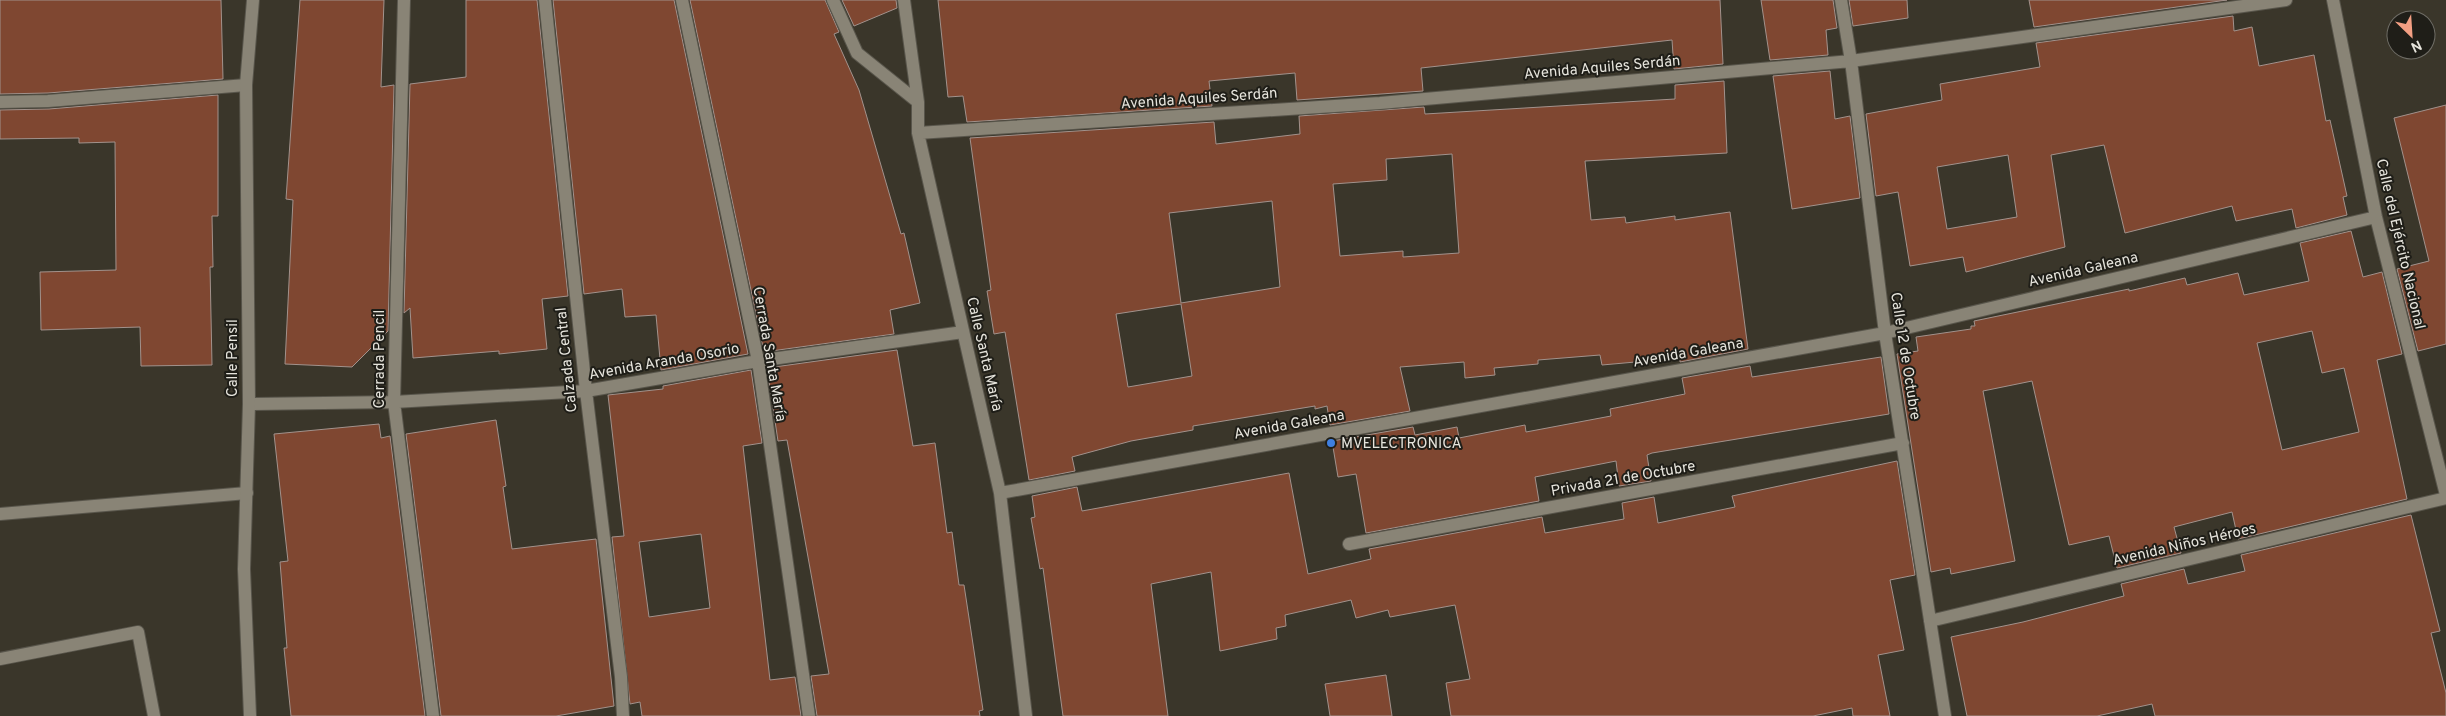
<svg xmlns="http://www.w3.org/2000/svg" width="2446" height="716" viewBox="0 0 2446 716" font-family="Overpass,sans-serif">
  <rect width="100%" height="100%" fill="#3a362a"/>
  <path fill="#7f4731" stroke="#a2928c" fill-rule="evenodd" d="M0 0H221L223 79 48 93 0 94Z
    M300 0H384L381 87 394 85 388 331 352 367 285 364 293 200 286 199Z
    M466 0H537L568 296 542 299 547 349 499 354V351L413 358 410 308 404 313 410 84 466 77Z
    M553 0H674L748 354 661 370 656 315 625 317 622 289 584 294Z
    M690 0H825L839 32 834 34 859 90 901 234 904 233 920 303 890 310 894 334 764 352Z
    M842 0H896L897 8 854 26Z
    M938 0H1720L1723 64 1674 69 1672 40 1421 68 1423 91 1297 100 1295 73 1209 81 1212 106 967 122 963 96 948 97Z
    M1761 0H1833L1837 28 1826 30 1828 55 1770 60Z
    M1849 0H1907L1908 18 1853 26Z
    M2029 0H2227L2034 27Z
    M2233 16 2234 31 2252 27 2259 66 2314 55 2326 121 2330 120 2347 196 2343 197 2347 215 2296 228 2292 209 2236 221 2232 206 2125 233 2104 145 2051 155 2065 247 1966 272 1963 257 1910 266 1898 192 1876 196 1866 114 1942 100 1940 84 2040 67 2036 43ZM2008 155 2017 217 1947 229 1937 167Z
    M1830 71 1835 119 1850 116 1860 198 1792 209 1773 76Z
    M1724 81 1727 153 1585 161 1591 220 1625 217 1626 223 1675 216V220L1730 212 1748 349 1680 362V358L1602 365 1600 355 1538 360V364L1494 368 1495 375 1465 378 1464 362 1400 367 1410 411 1330 425 1327 406 1315 409V406L1193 426V430L1131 441 1072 457 1075 471 1029 480 1005 332 994 334 987 291 991 290 970 138 1214 122 1216 144 1300 134 1299 116 1424 107 1425 114 1675 99V85ZM1452 154 1459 253 1403 257V251L1340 256 1333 184 1387 180 1386 159ZM1272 201 1280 287 1181 303 1169 213ZM1181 304 1192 376 1128 387 1116 314Z
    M218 95V216H212L213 267H210L212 365 141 366 140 327 41 330 40 272 116 270 115 142 79 143V138L0 139V110L49 109Z
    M2446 105V344L2418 351 2397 269 2429 261 2394 118Z
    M2351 231 2363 277 2382 272 2402 354 2377 360 2407 499 2238 539 2232 512 2174 527 2181 553 2117 568 2109 536 2069 545 2032 381 1983 391 2015 561 1951 574 1950 568 1931 572 1897 354 1918 351 1916 337 1971 329V326H1975L1974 321 2129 289V291L2185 278 2187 285 2238 273 2244 295 2309 281 2300 243ZM2312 331 2322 373 2344 368 2359 432 2282 450 2257 343Z
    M897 350 913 446 935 443 947 533 952 532 959 585H964L983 710 979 711 980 716H817L811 676 829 674 787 440 778 441 767 368Z
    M1881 357 1889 414 1652 453 1647 455 1651 481 1619 486 1616 461 1535 477 1539 501 1366 533 1356 474 1338 477 1332 441 1413 427 1415 435 1457 427 1459 438 1525 425 1526 432 1611 416 1610 409 1685 394 1682 378 1750 366 1752 377Z
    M751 370 762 443 743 446 770 680 795 677 801 716H642L640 702 630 704 612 537 624 536 608 395 663 389V386ZM701 534 710 608 649 617 639 542Z
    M496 420 506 486 503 487 512 549 596 539 614 706 556 716H441L406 434Z
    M379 424 381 438 390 436 425 716H291L284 648H287L280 562 288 561 274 434Z
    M1897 461 1915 575 1890 580 1904 650 1878 655 1890 716H1853L1852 708 1813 716H1451L1446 683 1470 679 1455 605 1390 617 1388 610 1356 618 1351 600 1285 615 1286 626 1276 628 1277 639 1220 651 1211 572 1151 584 1168 716H1063L1043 568 1040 569 1031 518 1035 517 1032 496 1077 487 1082 511 1289 473 1308 574 1371 559 1369 549 1542 517 1545 533 1624 519 1622 503 1654 497 1658 523 1735 507 1732 496Z
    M2411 515 2440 631 2431 633 2446 693V716H2155L2152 704 2097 716H1967L1951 637 2023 622 2124 596 2121 584 2184 569 2188 584 2245 571 2241 555Z
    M1386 675 1392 716H1330L1325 684Z"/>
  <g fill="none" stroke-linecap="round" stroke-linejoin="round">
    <g stroke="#58554b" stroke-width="14">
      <path id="service" d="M0 102 48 101 246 85
        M0 514 247 493
        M0 659 138 632 154 716"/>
    </g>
    <g stroke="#58554b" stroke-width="14">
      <path id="minor" d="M404 0 394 402 433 716
        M545 0 586 391 621 677 623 716
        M682 0 758 361 809 716
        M833 0 857 53 918 102
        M904 0 918 102V133L1000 493 1026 716
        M1841 0 1851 61 1885 333 1945 716
        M2333 0 2376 217 2446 495
        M918 133 1380 103 1851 61 2286 0
        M249 404 394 402 586 391 758 361 963 332
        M1000 493 1885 333 2376 217
        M1349 544 1903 443
        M1930 621 2446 498"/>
    </g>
    <g stroke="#58554b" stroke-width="14">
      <path id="secondary" d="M250 716 244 569 249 404 246 85 253 0"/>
    </g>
    <use href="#service" stroke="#898476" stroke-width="12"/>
    <use href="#minor" stroke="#898476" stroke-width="12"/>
    <use href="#secondary" stroke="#898476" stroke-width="12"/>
  </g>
  <circle fill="#3f7fe0" stroke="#1f1e18" stroke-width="2" cx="1331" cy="443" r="5"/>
  <g text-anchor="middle" stroke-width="4" stroke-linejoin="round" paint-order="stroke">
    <g font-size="15" fill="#e6e4dc" stroke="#1f1e18">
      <text transform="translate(1602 67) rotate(-5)" y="5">Avenida Aquiles Serdán</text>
      <text transform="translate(1199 98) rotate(-4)" y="5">Avenida Aquiles Serdán</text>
      <text transform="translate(2401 244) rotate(77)" y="5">Calle del Ejército Nacional</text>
      <text transform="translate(2083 269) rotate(-13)" y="5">Avenida Galeana</text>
      <text transform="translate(1688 352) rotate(-10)" y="5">Avenida Galeana</text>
      <text transform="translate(770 354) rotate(80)" y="5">Cerrada Santa María</text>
      <text transform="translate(985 354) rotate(77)" y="5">Calle Santa María</text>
      <text transform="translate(1906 356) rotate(81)" y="5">Calle 12 de Octubre</text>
      <text transform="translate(232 358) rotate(-90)" y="5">Calle Pensil</text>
      <text transform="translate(379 359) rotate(-90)" y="5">Cerrada Pencil</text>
      <text transform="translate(566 360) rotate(-96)" y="5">Calzada Central</text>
      <text transform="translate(664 361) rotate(-10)" y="5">Avenida Aranda Osorio</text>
      <text transform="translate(1289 424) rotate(-10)" y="5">Avenida Galeana</text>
      <text transform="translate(1623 478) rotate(-10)" y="5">Privada 21 de Octubre</text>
      <text transform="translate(2184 544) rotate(-13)" y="5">Avenida Niños Héroes</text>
    </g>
    <g font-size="15" fill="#e6e4dc" stroke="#1f1e18" text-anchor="start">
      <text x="1341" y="448">MVELECTRONICA</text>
    </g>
  </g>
  <g transform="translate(2411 35) rotate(155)"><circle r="24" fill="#1f1e18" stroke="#6f6d66"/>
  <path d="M0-4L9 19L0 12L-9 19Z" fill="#f39f83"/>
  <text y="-8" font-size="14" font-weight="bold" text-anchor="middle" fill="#e6e4dc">N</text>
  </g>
</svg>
